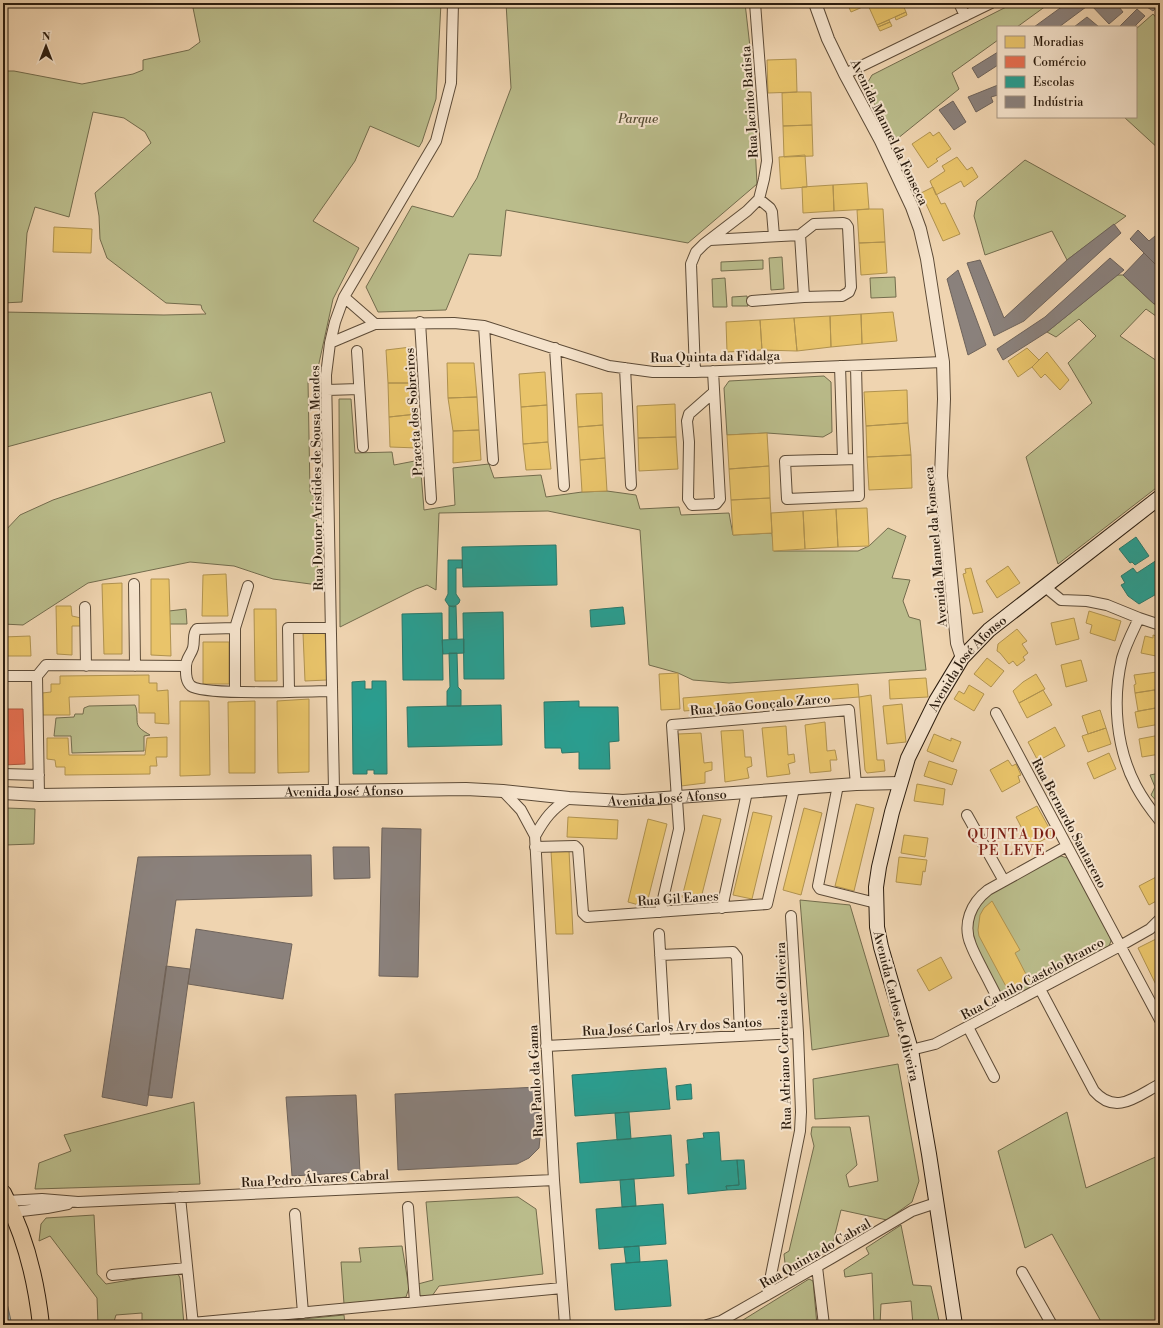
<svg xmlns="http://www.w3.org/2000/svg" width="1163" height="1328" viewBox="0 0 1163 1328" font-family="'Libre Bodoni',serif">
  <rect width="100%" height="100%" fill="#efd4b0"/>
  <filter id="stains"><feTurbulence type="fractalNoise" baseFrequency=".005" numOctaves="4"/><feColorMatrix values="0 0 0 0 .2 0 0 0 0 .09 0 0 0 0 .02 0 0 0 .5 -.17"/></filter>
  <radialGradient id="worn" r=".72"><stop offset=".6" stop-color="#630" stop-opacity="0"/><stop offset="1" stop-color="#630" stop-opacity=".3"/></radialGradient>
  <path fill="#babc8b" stroke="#736c4d" d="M192 3H441L436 99 422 142 419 147 370 126 355 161 313 221 359 248 333 299 316 377 308 381 310 492 316 499 318 585 273 579 234 566 190 562 88 583 23 625 3 624V533L20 515 53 500 225 442 211 392 3 448V312L164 315 206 314 202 309 201 305 166 303 107 258 100 239 99 216 95 193 151 143 145 132 124 118 93 112 69 217 35 207 27 233 22 302 3 303V71H14L82 84 133 74 143 70V60L189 50 200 42Z
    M506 3H745L750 47 757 184 688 243 506 210 501 256 469 254 446 310 378 312 366 287 412 206 453 217 477 178 511 88Z
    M1014 3H1050L1017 27H998V40L952 73 959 89 892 143 868 89V82L872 75Z
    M1153 14 1160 22V150L1124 117H1136V29Z
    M1025 160 1126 216 1067 260 1052 231 985 255 974 216 977 201Z
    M782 257 784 289 771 290 769 258Z
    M763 260V269L721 271V262Z
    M1117 275H1123L1154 304 1160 308V319L1146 309 1120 336 1160 363V485L1058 564 1026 457 1092 403 1068 363 1096 336 1079 319 1056 337 1047 332Z
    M895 277 896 297 871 298 870 278Z
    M725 278 727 307H713L712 279Z
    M747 296 748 306H732V297Z
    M824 376 831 382 832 432 823 437 767 433 727 435 724 388 729 381Z
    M339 399H351L355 453 392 452 394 465 420 460 424 510 455 505 453 468 489 464 494 478 541 475 546 497 582 492 607 491 636 495 640 509 679 507 681 515 729 513 733 535 772 533 774 551H858L869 546 888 528 906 536 892 578 910 580 903 601 909 617 920 620 926 670 729 683 693 680 678 673 649 665 640 530 548 511 439 513 436 590 427 585 416 589 340 627Z
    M186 609 187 624H169V611Z
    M135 705C139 713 135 722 139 727 141 730 147 733 150 735L144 736V751L72 753 71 736H54L56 718 74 717 75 714H83L84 708 89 706Z
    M1160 773V805L1151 795 1155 787 1150 775Z
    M6 808 35 809 34 844 5 845Z
    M1061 856 1067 858 1070 861 1110 937 1111 941 1109 946 1105 948 1009 999 1006 998 1000 993C991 976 981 959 974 941 969 929 972 914 980 904 989 890 1036 868 1053 859Z
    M800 900 850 905 889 1036 812 1050Z
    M898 1064 919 1181 912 1202 887 1220 841 1210 831 1250 786 1273 784 1254 789 1251 814 1146 811 1134 812 1127H850L857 1165 846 1175 849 1187 878 1181 869 1116 815 1119 813 1079Z
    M194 1102 200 1184 35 1189 39 1163 71 1151 64 1135Z
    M1067 1112 1086 1188 1160 1155V1316L1152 1325H1103L1052 1234 1025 1248 998 1151Z
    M518 1197 536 1209 543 1274 439 1286 432 1296H419L418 1284 433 1280 426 1202Z
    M94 1215 97 1274 106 1284 177 1272 180 1278 184 1325H142V1313L116 1315 113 1325H98L97 1298 50 1236 39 1241 41 1224 46 1218Z
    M901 1225 913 1285 931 1286 940 1325H913L911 1301 881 1304 880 1325H874L872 1273 845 1277 844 1270 869 1254 866 1248Z
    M402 1246 409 1288 406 1297 344 1304 341 1262H361L359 1248Z
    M809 1279 813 1281 817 1325H735Z
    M344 1315 345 1325H241Z"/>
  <path fill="#a1b5b8" stroke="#727874" d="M3 1286 12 1325H3Z"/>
  <path fill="#e9c46a" stroke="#b0924f" d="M847 3H872L851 12Z
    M872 3H902L906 12 877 25 868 5Z
    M902 3H915L904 8Z
    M906 12 907 15 896 20 895 17Z
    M889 20 890 22 878 27 877 25Z
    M890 22 892 26 880 31 878 27Z
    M796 59 797 92 768 93 767 60Z
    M797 92H811L812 125 783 126 782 93Z
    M812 125 813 156 784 157 783 126Z
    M930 132 933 136 939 132 951 149 936 159 938 161 928 168 912 144Z
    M805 155 807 187 781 189 779 157Z
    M957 157 967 170 972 167 978 177 964 187 961 181 936 195 930 181 945 171 942 166Z
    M867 183 869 209 834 211 833 185Z
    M833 185 834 211 803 213 802 187Z
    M933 187 941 204 945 203 960 234 943 241 921 193Z
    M869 209H883L885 242 859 243 857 210Z
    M54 227 92 229 91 253 53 252Z
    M885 242 887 273 861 275 859 243Z
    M893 312 897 341 862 344 861 314Z
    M861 314 862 344 831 347 830 316Z
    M830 316 831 347 797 351 794 318Z
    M794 318 797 351 762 350 760 320Z
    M760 320 762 350 727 352 726 322Z
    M411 347 413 383H388L386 350Z
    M1027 348 1039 360 1032 367 1018 377 1008 361Z
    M1047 352 1069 380 1060 390 1045 374 1041 378 1032 367Z
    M447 363H474L477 397 448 398Z
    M545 372 547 405 521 407 519 374Z
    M388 383H413L417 414 389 417Z
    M907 390 908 423 866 426 864 392Z
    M602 393 603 425 578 427 576 394Z
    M477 397 479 430 453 431 448 398Z
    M675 404 676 437 638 438 637 406Z
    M547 405 548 442 523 444 521 407Z
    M417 414 418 448 390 447 389 417Z
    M908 423 911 455 867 457 866 426Z
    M603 425 605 458 580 460 578 427Z
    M479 430 481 460 453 463V431Z
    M767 433 769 466 729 469 727 435Z
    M676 437 678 469 639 471 638 438Z
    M548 442 551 469 526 470 523 444Z
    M911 455 912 488 869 490 867 457Z
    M605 458 607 491 582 492 580 460Z
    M769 466 770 498 731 500 729 469Z
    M770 498 772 533 733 535 731 500Z
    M867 508 869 546 838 547 836 509Z
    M836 509 838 547 805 549 803 511Z
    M803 511 805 549 773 551 771 513Z
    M1008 566 1020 583 997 598 986 581Z
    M971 568 983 612 973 614 963 574 966 573 965 569Z
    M226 574 228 616H202L203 575Z
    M151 579H169L171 656 151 655Z
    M122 583V654H104L102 584Z
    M56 606H71L72 616 81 618 82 626H72V655L57 654Z
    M254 609H276L277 681H255Z
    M1089 611 1121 621 1115 641 1090 633 1092 625 1086 623Z
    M1074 618 1079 639 1056 645 1051 623Z
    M1017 629 1027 641 1022 644 1028 653 1023 657 1025 660 1017 666 1013 661 1009 664 1000 653 997 651 998 644Z
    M325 632 327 680 305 681 303 633Z
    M1153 635 1160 637V660L1156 659V656L1141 653 1145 636 1153 638Z
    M30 636 31 656H3V637Z
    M203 642H229V684H203Z
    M987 658 1004 671 991 687 974 674Z
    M1081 660 1087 681 1066 687 1061 665Z
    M1157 672 1160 689 1135 693 1134 685 1136 684 1134 675Z
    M678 673 680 709 661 710 659 674Z
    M1036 674 1045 689 1019 703 1013 691 1023 682Z
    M149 675V683H157V691L168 690 169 724 155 723V713H139V695L69 697 70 715H41L42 693 51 692V684H60V676Z
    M926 678 928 697 890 699 889 680Z
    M858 684 859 697 684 711 683 698Z
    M969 685 984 694 974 711 954 699 959 691 964 694Z
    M1043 690 1052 705 1027 718 1019 703Z
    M1155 690 1157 708 1138 711 1135 693Z
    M871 695 877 760H884L885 771 867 773 865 770 859 697Z
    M309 699V772L278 773 277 701Z
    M180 701H209L210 775 180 776Z
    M255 701V773H229L228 702Z
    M902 704 906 742 887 744 883 706Z
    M1160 707V724L1138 728 1135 712Z
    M1100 710 1106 728 1088 734 1082 716Z
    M825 722 827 751 835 750 837 760H830L831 771 810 773 805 725Z
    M786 726 788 755 794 754 795 762 788 764 790 774 767 777 762 728Z
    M1055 727 1065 746 1038 761 1028 742Z
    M1106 728 1111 744 1088 752 1082 736Z
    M743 730 745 757H751L752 766 747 768 749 778 725 782 721 731Z
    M701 733 704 763 712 762V770L705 772V783L681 786 678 734Z
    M934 734 951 741V738L961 742 953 762 927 751Z
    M1160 735V754L1142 757 1139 739Z
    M167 737V757H156L157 766H150V774L65 775V767H56L55 760 47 759V738H68L69 755H145L147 738Z
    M1109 753 1116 769 1094 779 1087 763Z
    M1008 760 1012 766 1016 764 1021 775 1018 776 1020 782 1002 792 990 770Z
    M929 761 957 770 952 785 924 776Z
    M917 784 945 789 943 805 914 801Z
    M856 804 874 808 854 891 835 886Z
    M1037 806 1053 835 1031 846 1016 817Z
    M804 808 822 813 801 895 783 890Z
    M753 812 772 816 752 899 733 895Z
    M703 815 721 819 700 902 682 897Z
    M568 817 618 820 617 839 567 837Z
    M648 819 667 824 646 907 628 902Z
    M904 835 928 838 925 857 901 853Z
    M569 850 573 934H556L551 851Z
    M899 857 927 860 925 872 923 871 921 885 896 882Z
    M1160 875V899L1149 905 1139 886Z
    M992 901 1020 950 1015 953 1029 980 1009 992 979 936 978 930 980 915 984 908Z
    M1160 937V993L1138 948Z
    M941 957 952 978 929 991 917 970Z"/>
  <path fill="#e76f51" stroke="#af563d" d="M3 709H23L25 764 3 765Z"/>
  <path fill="#2a9d8f" stroke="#2b7769" d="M1136 537 1149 556 1135 565 1132 562 1130 563 1119 549Z
    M556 545 557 585 463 587 462 547Z
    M1160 558V592L1139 604 1128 596 1121 585 1125 583 1121 576 1133 568 1137 573Z
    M448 560H462V568H456V594L460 600 459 603 454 607 449 606 445 600 448 594Z
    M449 606H456L457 639H449Z
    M623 607 625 624 591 627 590 610Z
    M503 612 504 679H464L463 613Z
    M442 613 443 680H403L402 614Z
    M464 639V653L443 654 442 640Z
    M449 653H457L458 687 461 690V706H447V691L450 687Z
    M365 681V689H372V681H386L387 774H374V770H367V774H353L352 682Z
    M579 701V707H618L619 741 609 742 610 769H579V752L562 753 561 748H545L544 702Z
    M501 705 502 745 408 747 407 707Z
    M666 1068 670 1109 575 1116 572 1075Z
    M691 1084 692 1099 677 1100 676 1086Z
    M629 1112 631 1139 617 1140 615 1113Z
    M719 1132 721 1161 737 1160 739 1185 726 1186 727 1190 688 1194 686 1164H689L687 1140 704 1138 703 1133Z
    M671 1135 674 1176 580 1183 577 1143Z
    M737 1160H744L746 1189 727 1190 726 1186 739 1185Z
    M634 1179 636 1206 622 1207 620 1180Z
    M663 1204 666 1244 599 1249 596 1209Z
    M639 1246 640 1262 626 1263 624 1247Z
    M667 1260 671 1306 615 1310 611 1264Z"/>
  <path fill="#8a817c" stroke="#6e635b" d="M1067 3H1116L1123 12 1109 24 1090 4 1059 27H1034Z
    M1141 3H1160V4L1153 11Z
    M1137 9 1145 16 1134 27H1119Z
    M1087 17 1099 27H1074Z
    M998 52V65L978 78 972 68Z
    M998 85V95L991 97 993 102 976 112 968 97Z
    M953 101 966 122 954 130 939 110Z
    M1114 224 1121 233 1024 321 994 336 967 263 980 260 1004 318 1067 260Z
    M1138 230 1149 241 1155 236 1160 241V269L1130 239Z
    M1144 253 1160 269V298L1154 304 1123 275Z
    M1110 258 1124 270 1047 332 1003 360 997 349 1045 317Z
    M958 270 986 345 968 355 947 279Z
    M382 828 421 829 418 977 379 976Z
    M333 847H369L370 878 334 879Z
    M311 855 312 896 176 900 147 1106 102 1097 138 857Z
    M196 929 292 944 283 999 188 984Z
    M166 966 190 969 172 1098 148 1095Z
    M538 1087 541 1128 539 1148 529 1158 517 1164 398 1170 395 1094Z
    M356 1095 360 1172 292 1176 286 1097Z"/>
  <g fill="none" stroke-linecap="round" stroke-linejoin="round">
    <g stroke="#5d4b37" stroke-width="12">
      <path id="minor" d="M959 3 965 16
        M845 74 991 3
        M759 199 770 208 772 212 774 236
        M710 240 800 235 804 297 842 296 849 292 851 287 848 227 846 224 843 223 814 224 800 235
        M344 297 375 324
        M752 301 804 297
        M420 322 431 499
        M484 326 493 460
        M330 343 375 324 454 323 484 326 609 366 653 372H695L943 362
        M555 348 564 486
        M357 351 363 447
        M840 366 843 459
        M856 366 859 496 787 499 785 461 858 459
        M625 368 631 485
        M713 371 720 499 716 504 692 505 688 499 689 442 687 421 689 414 714 392
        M695 372 691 264 696 252 704 244 747 211 759 199 764 179 767 161 755 3
        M327 390 359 389
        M134 584 135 666
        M1044 586 1061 600 1087 601 1107 605 1139 618 1160 625
        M85 607 86 666
        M1139 618C1133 631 1126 644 1122 658 1112 700 1116 748 1136 786 1143 799 1151 810 1160 821
        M235 628V692
        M186 666C186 658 191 655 193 648 195 641 192 634 197 629L235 628 248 586
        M3 676H37
        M289 691 288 628H331
        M996 713 1160 1020
        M3 774 39 775
        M838 785 818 886 820 889 876 903
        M334 790 326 375 330 343 335 322 344 297 436 141 451 83 453 3
        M503 791 521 810 535 836 554 1180 565 1325
        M39 795 37 676 46 665 186 666C186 672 185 681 191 686 205 696 310 691 332 691
        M967 815 1004 881
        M535 836C545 818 552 809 569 798
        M535 847 575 846 578 849 583 913 587 917 767 904 794 789
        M722 908 747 792
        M660 912 679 829 672 725 849 710 856 784
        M659 934 665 1039
        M660 955 733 952 737 957 740 1035
        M1040 989 1094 1091C1116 1116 1137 1096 1160 1084
        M1003 1008C996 996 990 983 983 970 979 962 974 953 971 945 962 924 971 903 988 890L1067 846
        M968 1027 994 1077
        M546 1046 798 1033
        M911 1050 935 1044 1003 1008 1120 946 1150 929 1160 919
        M180 1197 193 1325
        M7 1201 42 1199 78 1202 554 1180
        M408 1207 415 1302
        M13 1212 47 1208 68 1204
        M295 1214 303 1313
        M817 1267 824 1325
        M1022 1272 1052 1325
        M112 1275 187 1268
        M767 1295 800 1131 801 1112 798 1033 791 916
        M192 1323 562 1288
        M707 1325 721 1321 832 1258 912 1211 936 1203"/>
    </g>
    <g stroke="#5d4b37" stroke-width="14">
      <g id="tertiary">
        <path d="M815 3 828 39 845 74 881 141 912 207 920 229 927 259 943 362 944 399 941 476 957 643 962 658"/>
        <path id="s1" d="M3 793 39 795 466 789 503 791 569 798 623 801 856 784 900 783"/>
      </g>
    </g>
    <g stroke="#2c1d0f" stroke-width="16">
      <g id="secondary">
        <path id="s2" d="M955 1325 929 1154 911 1050 881 947 877 927 876 887 879 867 892 812 908 758 936 701 962 658 989 630 1160 497"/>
      </g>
    </g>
    <g stroke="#2c1d0f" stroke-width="18">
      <path id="primary" d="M3 1193C25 1234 36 1279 41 1325"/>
    </g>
    <use href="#minor" stroke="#f5e3cc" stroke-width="10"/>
    <use href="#tertiary" stroke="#f5e3cc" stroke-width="12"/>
    <use href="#secondary" stroke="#f5e3cc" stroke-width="14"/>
    <use href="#primary" stroke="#efd4b0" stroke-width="16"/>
  </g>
  <g text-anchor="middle" stroke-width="4" stroke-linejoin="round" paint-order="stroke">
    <g font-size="13" fill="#2c1d0f" stroke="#f5e3cc">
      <text transform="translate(749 102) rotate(-94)" y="5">Rua Jacinto Batista</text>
      <text transform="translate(890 132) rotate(64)" y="5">Avenida Manuel da Fonseca</text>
      <text transform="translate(715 356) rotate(-1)" y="5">Rua Quinta da Fidalga</text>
      <text transform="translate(413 412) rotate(-94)" y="5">Praceta dos Sobreiros</text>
      <text transform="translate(316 478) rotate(-91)" y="5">Rua Doutor Aristides de Sousa Mendes</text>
      <text transform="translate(935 547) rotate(-95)" y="5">Avenida Manuel da Fonseca</text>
      <text dy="5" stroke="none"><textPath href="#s2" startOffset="692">Avenida José Afonso</textPath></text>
      <text transform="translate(760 704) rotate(-5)" y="5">Rua João Gonçalo Zarco</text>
      <text dy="5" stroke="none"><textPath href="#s1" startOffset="341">Avenida José Afonso</textPath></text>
      <text dy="5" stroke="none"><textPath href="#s1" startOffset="665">Avenida José Afonso</textPath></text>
      <text transform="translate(1070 823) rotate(62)" y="5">Rua Bernardo Santareno</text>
      <text transform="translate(678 898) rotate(-4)" y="5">Rua Gil Eanes</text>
      <text transform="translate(1032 978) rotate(-28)" y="5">Rua Camilo Castelo Branco</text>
      <text transform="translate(897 1006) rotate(76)" y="5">Avenida Carlos de Oliveira</text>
      <text transform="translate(672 1026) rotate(-3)" y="5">Rua José Carlos Ary dos Santos</text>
      <text transform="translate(783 1036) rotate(-92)" y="5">Rua Adriano Correia de Oliveira</text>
      <text transform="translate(535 1081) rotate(-93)" y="5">Rua Paulo da Gama</text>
      <text transform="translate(315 1178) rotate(-3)" y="5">Rua Pedro Álvares Cabral</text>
      <text transform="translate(815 1253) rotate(-30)" y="5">Rua Quinta do Cabral</text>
    </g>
    <g font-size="13" font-style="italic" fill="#574d34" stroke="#f5e3cc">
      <text x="638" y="123">Parque</text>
    </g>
    <g font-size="14" letter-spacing="1" fill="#7a1f14" stroke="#f5e3cc">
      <text x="1012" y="839">QUINTA DO<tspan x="1012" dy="16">PÉ LEVE</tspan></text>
    </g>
  </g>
  <rect width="1163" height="1328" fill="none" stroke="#efd4b0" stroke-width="16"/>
  <rect x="4" y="4" width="1155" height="1320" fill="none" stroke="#2c1d0f" stroke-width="2"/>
  <rect x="8" y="8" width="1147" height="1312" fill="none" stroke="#2c1d0f"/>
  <rect x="997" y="26" width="140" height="92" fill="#f5e3cc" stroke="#a59480"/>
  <rect x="1005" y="36" width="20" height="12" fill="#e9c46a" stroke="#a59480"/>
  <text x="1033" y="46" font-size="12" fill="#2c1d0f">Moradias</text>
  <rect x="1005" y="56" width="20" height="12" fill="#e76f51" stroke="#a59480"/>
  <text x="1033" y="66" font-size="12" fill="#2c1d0f">Comércio</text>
  <rect x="1005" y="76" width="20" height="12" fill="#2a9d8f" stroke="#a59480"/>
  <text x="1033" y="86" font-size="12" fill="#2c1d0f">Escolas</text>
  <rect x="1005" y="96" width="20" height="12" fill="#8a817c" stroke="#a59480"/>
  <text x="1033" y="106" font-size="12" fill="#2c1d0f">Indústria</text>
  <g transform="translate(46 46)" stroke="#f5e3cc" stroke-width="3" paint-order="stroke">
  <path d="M0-3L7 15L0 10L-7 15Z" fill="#2c1d0f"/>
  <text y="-6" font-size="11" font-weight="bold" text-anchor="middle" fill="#2c1d0f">N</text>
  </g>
  <rect width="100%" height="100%" filter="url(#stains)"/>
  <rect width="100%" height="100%" fill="url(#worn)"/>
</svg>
